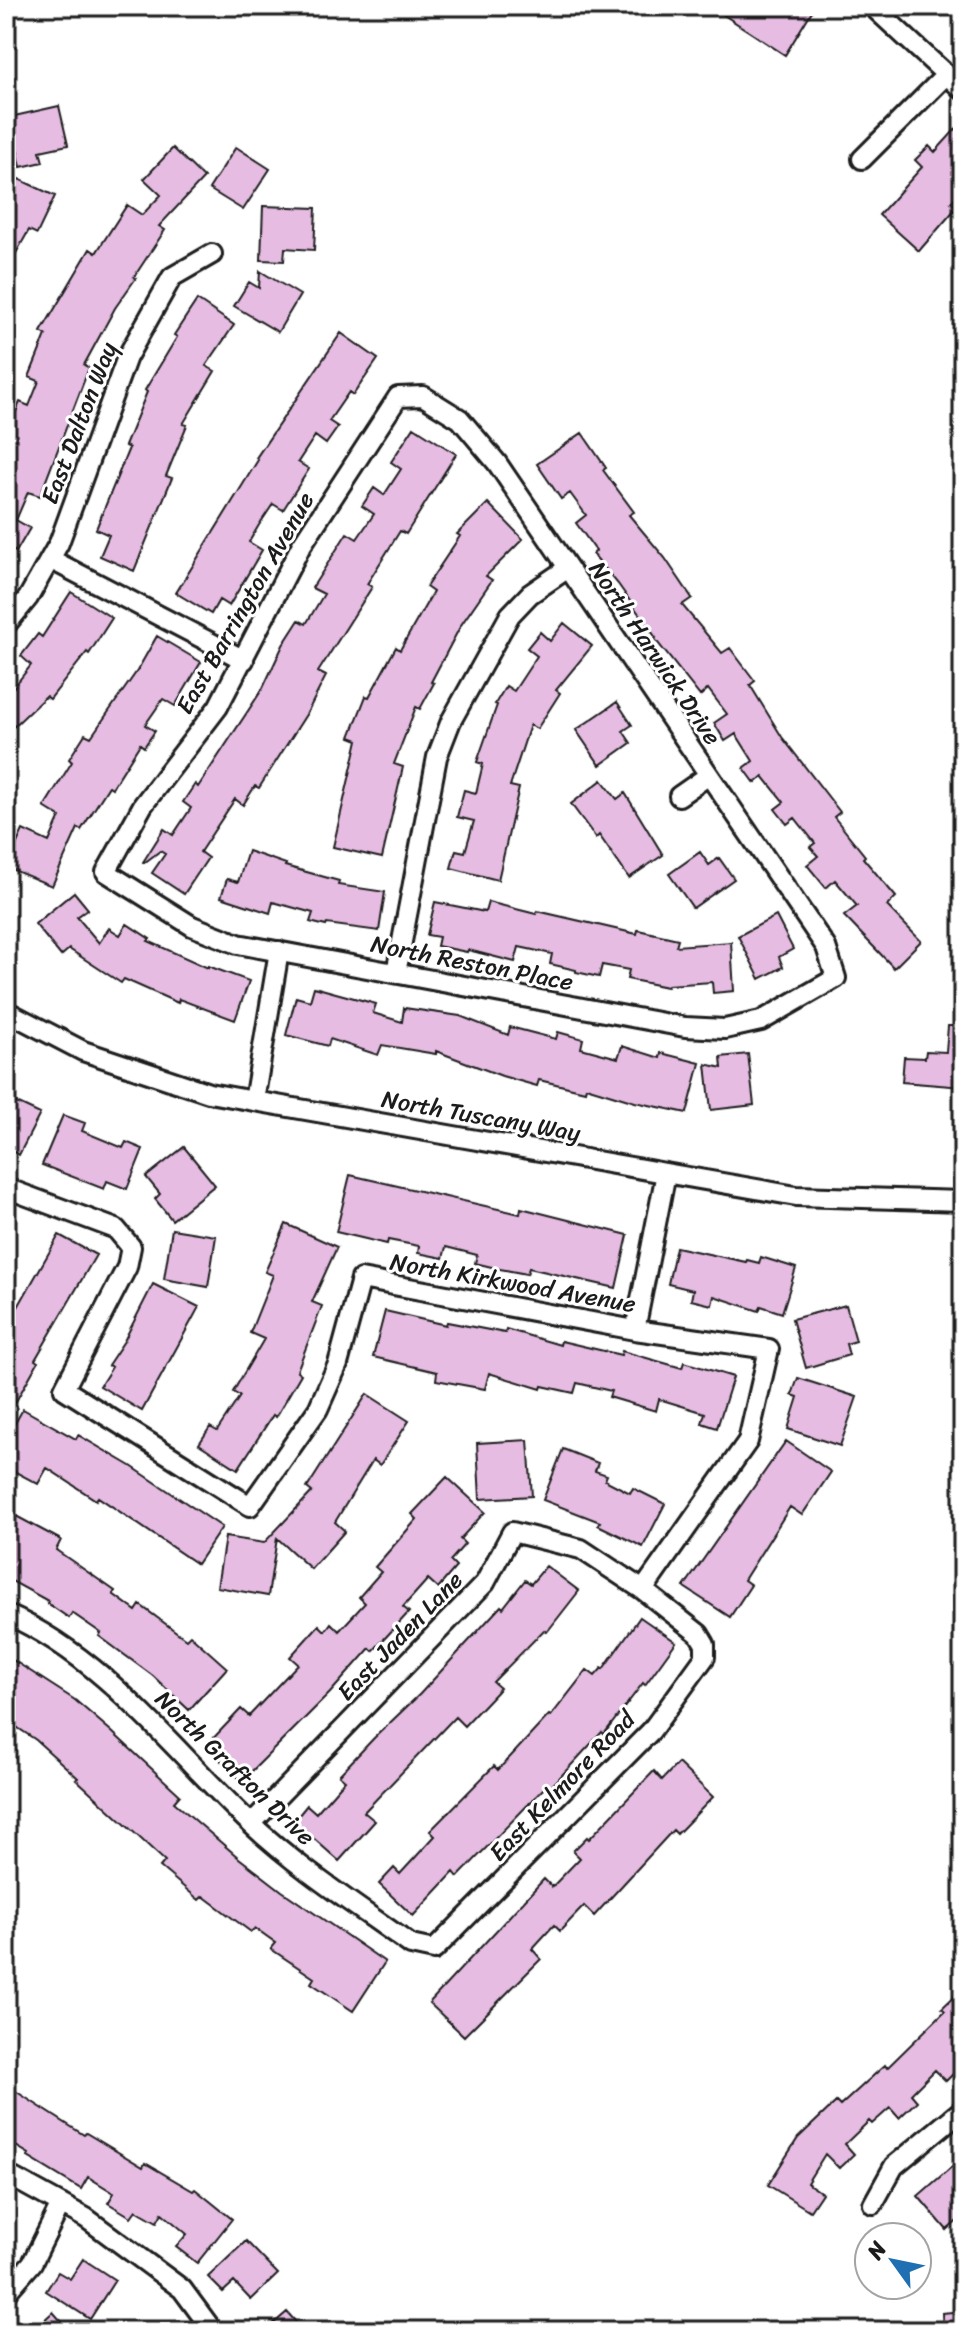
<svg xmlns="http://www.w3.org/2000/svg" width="969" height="2337" viewBox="0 0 969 2337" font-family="Sriracha,sans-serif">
  <rect width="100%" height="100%" fill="#fff"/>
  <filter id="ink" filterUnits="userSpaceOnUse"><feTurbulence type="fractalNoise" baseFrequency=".0125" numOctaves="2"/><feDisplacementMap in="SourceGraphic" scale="16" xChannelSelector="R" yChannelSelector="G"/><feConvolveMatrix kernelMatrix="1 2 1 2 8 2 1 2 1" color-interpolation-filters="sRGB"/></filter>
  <g filter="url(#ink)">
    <path fill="#e6bce3" stroke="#1c1c1c" stroke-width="2" d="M710 6H815L785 55Z
      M59 106 68 145 40 151 43 162 21 167 10 117Z
      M963 121V190L951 202 957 207 919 251 879 215 922 167 915 160 929 146 935 152Z
      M236 147 270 169 243 210 209 189Z
      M173 148 204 178 159 226 165 230 134 277 136 278 115 308 84 365 89 368 40 496 28 492 16 520 30 528 16 552 6 546V435L20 402 29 406 39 381 29 377 46 335 41 332 90 249 96 253 127 205 142 215 161 195 144 179Z
      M10 175 55 196 37 234 29 230 6 271V217L14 201 6 197V184Z
      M263 206 316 208 314 250 285 248 284 261 261 260Z
      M260 271 300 295 278 332 234 306 249 282 259 288Z
      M197 300 234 325 206 366 215 371 183 424 187 425 166 476 172 478 134 571 100 556 109 535 96 529 129 448 125 446 147 392 145 390 177 337 174 335Z
      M341 333 378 359 353 395 349 392 329 421 338 427 326 444 315 436 298 462 309 469 283 510 273 504 259 525 249 542 262 550 229 606 219 600 211 614 176 593 258 460 256 458Z
      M414 427 456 454 406 534 400 531 367 584 372 587 318 672 326 676 307 713 259 788 255 786 243 805 235 799 200 852 208 858 184 894 152 873 165 854 160 851 144 863 143 862 164 829 173 835 191 808 183 802 195 784 198 787 263 688 283 645 299 620 306 624 324 594 312 588 347 533 357 539 374 514 362 506 374 488 384 495 401 469 391 462Z
      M582 433 606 468 603 470 634 512 629 515 665 558 692 598 682 605 722 653 730 648 755 681 750 685 782 737 840 812 834 817 865 856 863 858 896 897 887 906 921 941 894 968 844 916 857 906 835 880 826 888 807 865 818 856 810 847 815 843 795 818 787 824 775 809 784 802 763 776 755 783 744 768 753 761 736 734 725 741 714 723 727 714 708 689 700 696 655 639 656 638 618 584 593 554 596 551 576 523 586 515 570 493 561 499 537 464Z
      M488 503 523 539 486 576 492 580 461 625 431 682 434 683 420 709 416 707 394 764 403 767 382 858 333 847 358 740 350 737 366 696 369 697 396 647 400 650 433 592 426 587 460 536 457 534Z
      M71 592 112 618 89 654 87 652 50 699 46 696 6 734V681L13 688 31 665 21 656 38 634 42 637Z
      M564 623 592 646 556 690 560 693 537 729 530 725 510 786 519 788 498 880 451 868 456 850 465 852 474 821 457 817 464 790 476 793 483 764 477 762 497 705 495 704 506 686 514 691 537 656 527 648 540 632 550 641Z
      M157 636 201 662 175 706 163 699 145 725 155 731 144 747 140 744 112 788 109 786 81 830 78 828 52 886 6 867 23 830 49 842 60 817 44 807 72 762 69 759 85 734 91 737 137 671Z
      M617 702 632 725 623 731 631 743 600 765 576 730Z
      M602 780 617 799 625 793 663 855 629 878 599 835 596 838 571 804Z
      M248 851 286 864 285 866 339 881 338 885 385 892 379 931 327 924 326 926 310 922 313 913 273 902 270 913 221 897 227 879 238 882Z
      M700 852 709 865 719 858 734 879 693 908 669 874Z
      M74 892 88 909 77 917 99 943 109 928 120 935 127 924 150 939 148 941 208 968V966L249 981 235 1020 179 999 178 1003 124 979 121 983 69 949 61 956 35 924Z
      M435 902 485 912 488 902 536 914 537 911 637 934 638 930 678 939 676 946 731 942 734 991 713 993 712 982 668 985 667 987 627 979 629 970 602 965 599 977 576 972V970L550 964 552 954 519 947 515 962 468 950 467 952 437 946 439 937 427 935Z
      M776 916 793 949 779 957 783 967 760 979 738 936Z
      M314 987 376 1004 373 1013 402 1022 404 1008 460 1016 508 1035 510 1027 556 1039 558 1032 583 1039 581 1048 618 1058 622 1046 660 1058 661 1053 700 1063 687 1113 635 1102 586 1087 585 1091 539 1080 537 1086 502 1076 436 1051V1054L382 1045 378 1055 330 1039 328 1046 286 1035 296 997 310 1001Z
      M948 1026H963V1087L902 1082 904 1057 925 1058 926 1051 946 1052Z
      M748 1054 754 1105 711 1110 706 1064 722 1068 721 1057Z
      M6 1098 40 1114 19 1155 6 1148Z
      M63 1115 85 1123 82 1131 123 1148 126 1142 143 1149 127 1189 107 1181 104 1189 42 1165Z
      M184 1147 215 1185 172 1220 155 1199 160 1194 146 1177Z
      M350 1175 520 1214 521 1208 628 1235 616 1288 529 1268 527 1274 500 1269 475 1263 477 1255 446 1247 443 1258 418 1253 419 1246 388 1240 387 1244 336 1232Z
      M286 1224 337 1247 312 1302 322 1306 297 1371 301 1374 276 1417 273 1415 238 1469 199 1444 210 1427 217 1431 240 1396 233 1392 264 1339 250 1333 273 1275 265 1272Z
      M172 1229 216 1236 208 1287 164 1279Z
      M59 1235 96 1255 35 1360 38 1362 6 1419V1328Z
      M676 1247 746 1262 747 1260 759 1263 761 1257 796 1268 782 1313 761 1306 759 1311 714 1296 712 1305 691 1300 693 1290 668 1284Z
      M153 1284 199 1307 142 1411 100 1386 112 1367 108 1365 124 1341Z
      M846 1305 856 1341 846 1344 849 1355 806 1368 792 1319Z
      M385 1311 446 1325 447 1322 505 1333 506 1329 560 1345 561 1341 621 1355 622 1351 682 1368 684 1362 733 1377 717 1428 702 1423 705 1413 659 1399 656 1411 609 1397 611 1391 577 1383 574 1393 542 1386 541 1389 489 1373 485 1389 436 1380 437 1372 373 1357Z
      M798 1378 857 1397 840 1446 788 1429 798 1397 792 1395Z
      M367 1394 409 1421 380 1465 373 1460 335 1522 345 1531 311 1569 277 1538 268 1596 217 1587 225 1537 264 1543 312 1492 307 1488Z
      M23 1409 76 1439 78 1435 131 1466 222 1527 197 1564 98 1497 96 1500 47 1468 38 1484 6 1467V1439Z
      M528 1440 532 1496 480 1499 477 1443Z
      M786 1441 831 1472 802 1515 790 1507 744 1580 751 1585 730 1617 684 1587Z
      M563 1449 598 1463 595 1471 607 1475 605 1480 630 1493 633 1488 665 1504 643 1547 598 1525 600 1522 543 1500Z
      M447 1477 485 1512 460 1539 465 1544 450 1561 456 1567 438 1588 428 1579 403 1607 409 1612 373 1651 370 1648 330 1693 242 1781 206 1746 241 1709 249 1716 298 1664 290 1657 319 1625 325 1631 331 1623 339 1631 365 1603 359 1597 381 1572 375 1567 417 1519 412 1514Z
      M16 1516 61 1540 56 1550 115 1591 113 1594 136 1611 140 1605 186 1639 190 1635 227 1668 189 1710 153 1676 99 1636 101 1633 72 1613 69 1618 47 1603 48 1601 6 1578V1535Z
      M546 1566 579 1591 547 1632 544 1630 493 1682 500 1688 464 1726 455 1717 364 1812 375 1821 339 1861 294 1821 307 1805 316 1813 345 1780 339 1775 374 1738 420 1694 501 1606 503 1608 525 1580 531 1584Z
      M640 1617 676 1642 645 1685 643 1683 604 1734 602 1732 549 1789 546 1786 458 1877 454 1872 413 1916 379 1884 394 1868 400 1874 435 1836 430 1831 494 1766 498 1770 549 1715 551 1716 587 1670 595 1676 602 1668 603 1669Z
      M13 1660 75 1700 111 1731 180 1795 174 1802 239 1858 282 1891 385 1962 353 2011 311 1983 314 1978 271 1949 276 1943 255 1928 251 1932 203 1896 199 1900 160 1867 165 1861 76 1779 78 1778 36 1740 6 1720V1670Z
      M678 1763 713 1797 677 1834 673 1830 594 1916 584 1906 560 1931 554 1925 532 1949 541 1959 464 2036 429 2003 544 1879 552 1887 580 1858 573 1851 587 1837 589 1839 654 1771 662 1780Z
      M963 1988V2064L946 2081 935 2070 911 2094 917 2101 899 2118 890 2108 872 2124 869 2121 845 2144 854 2154 839 2168 825 2154 807 2183 822 2193 810 2211 768 2185 798 2138 836 2102 840 2106 885 2065 887 2068 945 2011 942 2008Z
      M6 2085 84 2135 86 2133 143 2167 145 2163 193 2191 195 2189 232 2219 197 2263 176 2247 187 2234 162 2213 157 2222 136 2210 131 2217 108 2203 114 2193 88 2177 81 2189 28 2157 29 2154 6 2140Z
      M963 2157V2216L947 2230 918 2196Z
      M246 2241 278 2274 251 2300 234 2282 223 2292 208 2277Z
      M83 2259 115 2280 90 2319 46 2291 58 2272 70 2279Z
      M963 2311V2331H943L942 2313Z
      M53 2312 70 2331H32Z
      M287 2312 304 2331H265Z"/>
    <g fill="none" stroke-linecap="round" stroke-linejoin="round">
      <g stroke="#1c1c1c" stroke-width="24">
        <path id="minor" d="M872 6 963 90
          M862 159 947 74
          M423 396 460 419 497 463 826 947 836 978 761 1021 725 1029 685 1027 238 944 192 926 106 872 143 805 218 707 301 546 398 397Z
          M50 559 244 660
          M6 625 28 598 59 543 127 357 172 277 212 254
          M679 796 709 775
          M396 973 437 757 451 721 510 615 530 594 568 568
          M6 1011 83 1051 209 1093 796 1196 963 1201
          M254 1101 279 951
          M6 1188 116 1229 131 1247 127 1267 64 1389 250 1506 318 1409 338 1364 361 1279 635 1330 769 1349 748 1441 643 1590
          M635 1330 666 1173
          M6 1614C106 1658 173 1750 250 1823 299 1869 357 1906 411 1945L434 1950 651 1731 705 1657V1644L699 1634 643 1590 581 1549 512 1532 485 1583 251 1824
          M6 2174 86 2218 182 2289 213 2331
          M873 2204 894 2166 963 2109
          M6 2293 32 2263 61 2204"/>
      </g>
      <use href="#minor" stroke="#fff" stroke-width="18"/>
    </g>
  </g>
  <g text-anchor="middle" stroke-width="6" stroke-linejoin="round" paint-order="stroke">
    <g font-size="24" fill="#1c1c1c" stroke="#fff">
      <text transform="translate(79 423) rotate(-69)" y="8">East Dalton Way</text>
      <text transform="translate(245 603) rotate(-60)" y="8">East Barrington Avenue</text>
      <text transform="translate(655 653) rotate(56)" y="8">North Harwick Drive</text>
      <text transform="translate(472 963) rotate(11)" y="8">North Reston Place</text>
      <text transform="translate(481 1116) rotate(10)" y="8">North Tuscany Way</text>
      <text transform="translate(513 1283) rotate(10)" y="8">North Kirkwood Avenue</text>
      <text transform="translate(400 1636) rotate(-46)" y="8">East Jaden Lane</text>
      <text transform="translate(235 1768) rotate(44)" y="8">North Grafton Drive</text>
      <text transform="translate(562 1786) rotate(-46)" y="8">East Kelmore Road</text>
    </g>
  </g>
  <rect width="969" height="2337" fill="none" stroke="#fff" stroke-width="32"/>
  <rect x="16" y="16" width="937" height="2305" fill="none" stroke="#1c1c1c" stroke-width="3" filter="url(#ink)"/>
  <g transform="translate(893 2261) rotate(303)"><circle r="38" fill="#ffffff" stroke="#a4a4a4" stroke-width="2"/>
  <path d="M0-6L14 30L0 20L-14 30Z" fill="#1f6fb2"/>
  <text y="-12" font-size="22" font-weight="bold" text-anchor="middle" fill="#1c1c1c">N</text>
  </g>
</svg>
